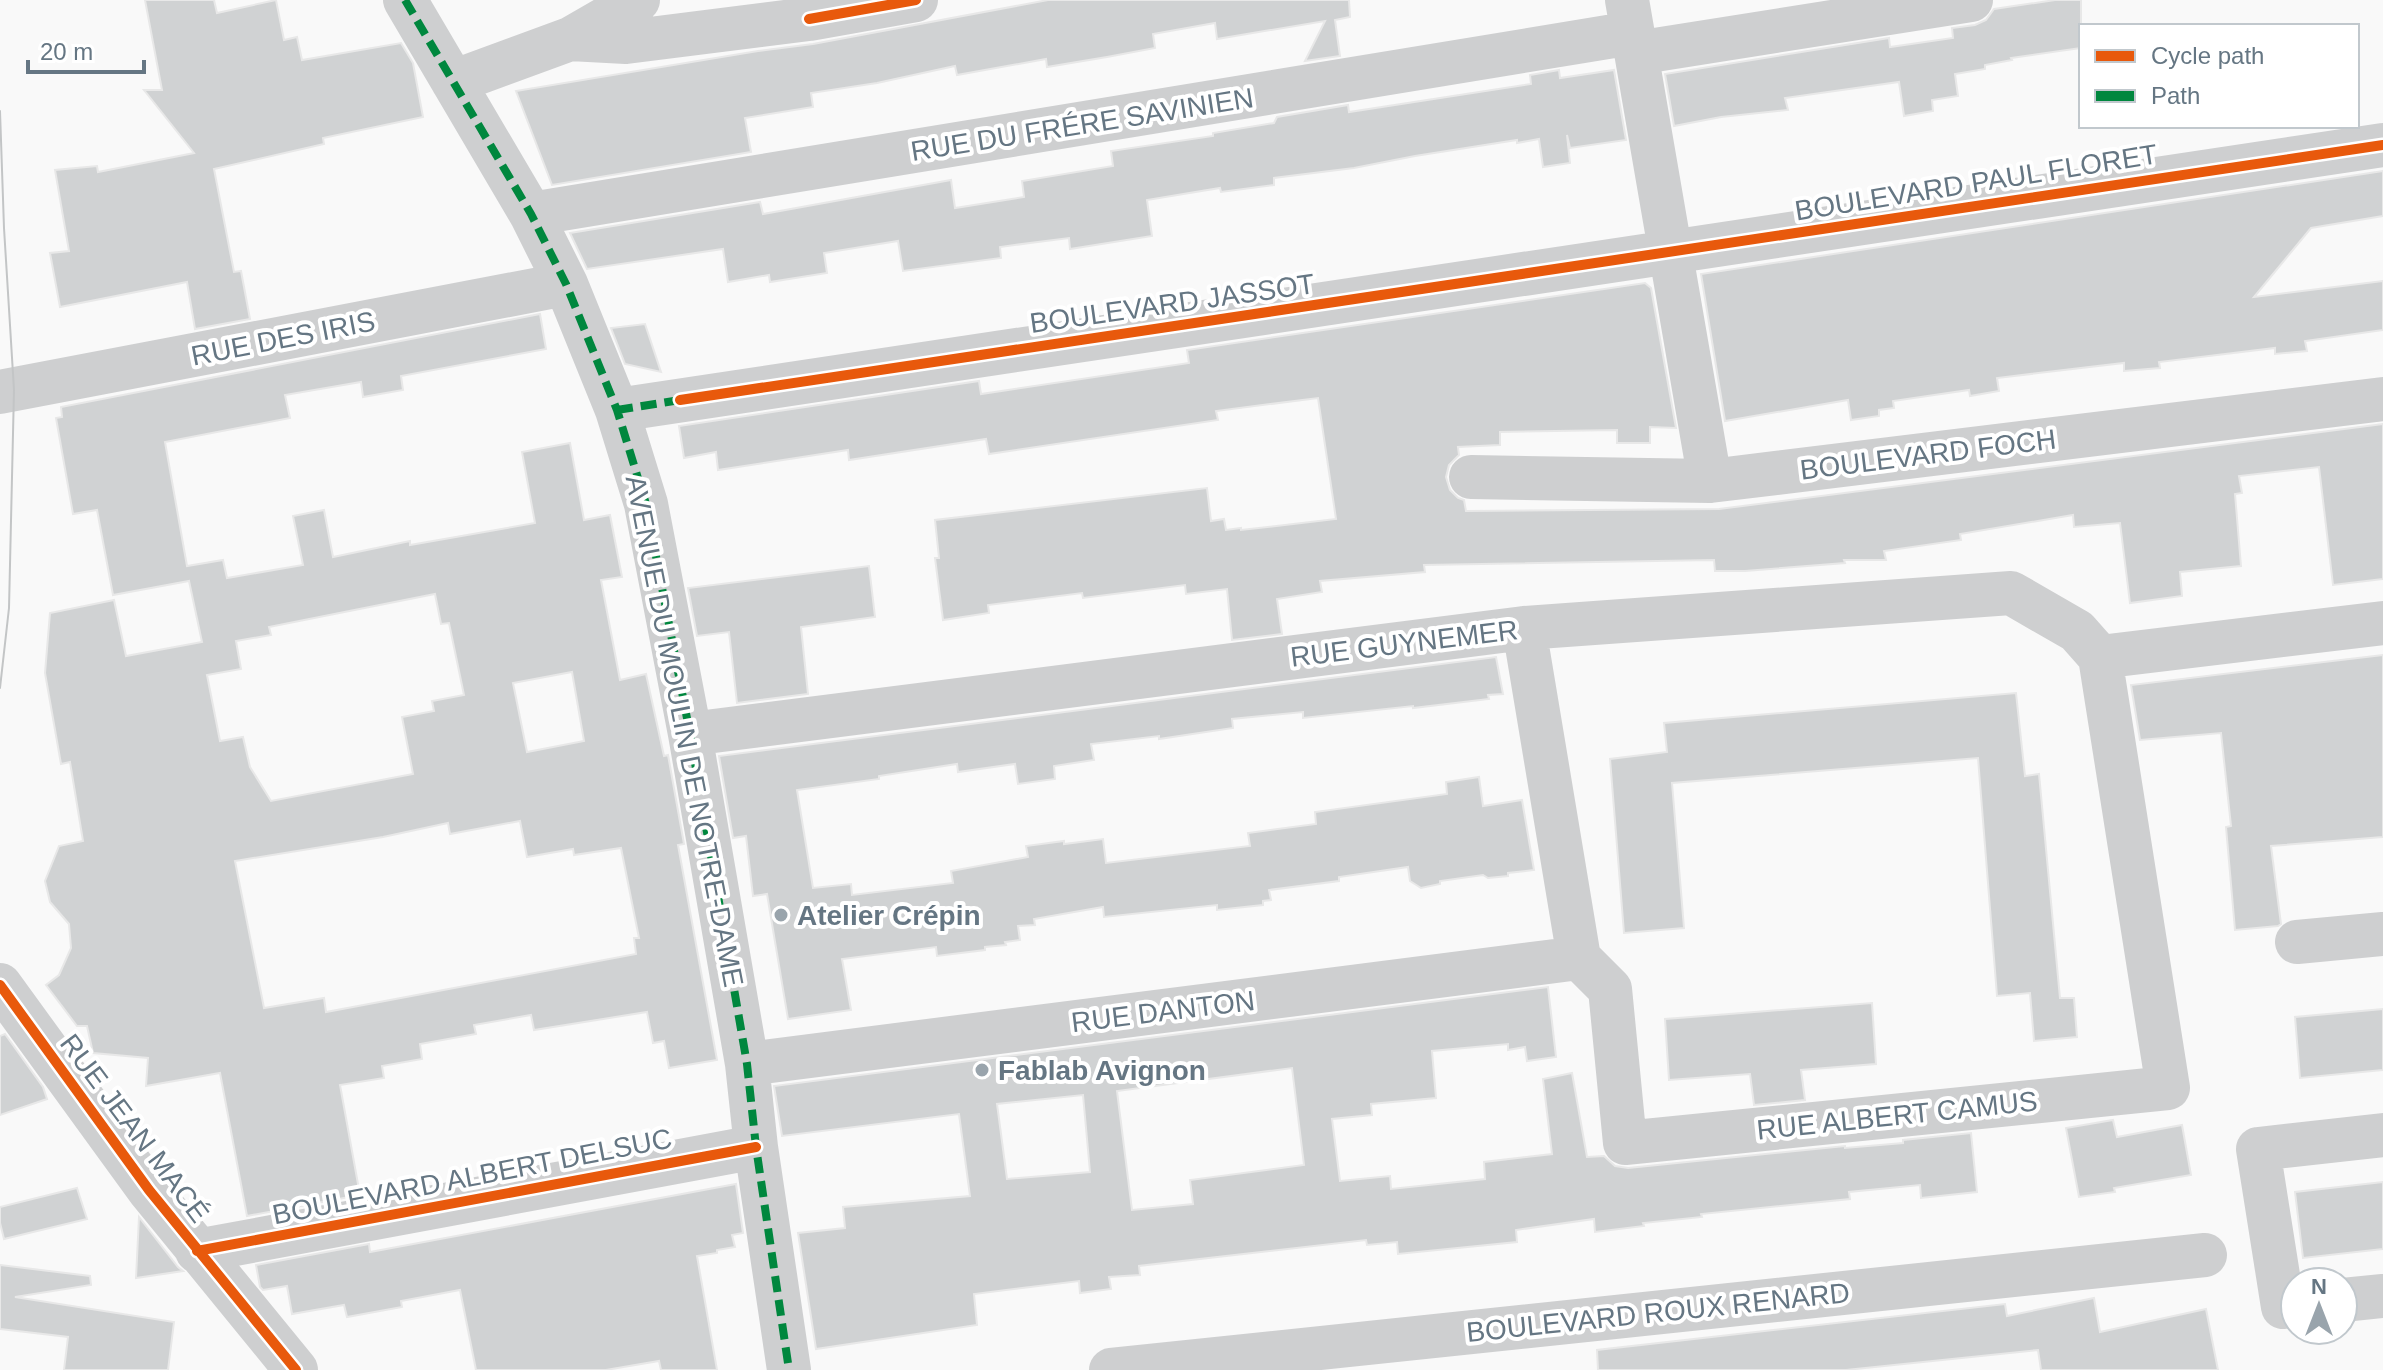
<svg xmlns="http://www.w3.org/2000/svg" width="2383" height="1370" viewBox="0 0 2383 1370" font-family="Arial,sans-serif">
  <rect width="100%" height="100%" fill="#f9f9f9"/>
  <path fill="#d0d2d3" stroke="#e8e8e8" stroke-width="2" fill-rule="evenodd" d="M145 0H214L217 13 276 0 284 40 297 37 302 60 401 43 413 63 423 117 323 138 324 144 214 169 234 272 241 271 250 319 195 329 187 282 60 307 50 253 69 251 55 170 97 166 98 172 194 153 144 90H162Z
    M1048 0H1349L1350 17 1335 20 1340 56 1305 61 1325 21 1217 39 1215 23 1153 34 1155 48 1107 57 1047 67 1046 59 957 75 955 66 877 83 811 93 813 107 745 118 751 152 552 185 516 91 758 51 813 44Z
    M2055 0H2081V48L2011 58 2012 60 1985 65V69L1955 74 1958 96 1932 100 1933 111 1904 116 1899 82 1785 98 1788 110 1721 117 1674 126 1665 74 1889 38 1890 47 1953 38 1952 28 1975 25 1986 20 1994 9Z
    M1559 70 1560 78 1614 70 1626 140 1570 148 1567 135 1570 163 1543 167 1539 139 1517 143V140L1415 156 1354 168 1274 178V185L1221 192 1220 188 1147 200 1152 236 1070 249 1069 238 1030 243 1000 247 1001 258 903 271 898 241 824 253 827 273 770 282 769 275 728 282 723 249 587 269 570 233 760 202 763 214 951 180 955 208 1024 197 1022 181 1113 166 1111 151 1213 136V133L1274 123 1277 117 1348 105 1349 112 1531 84 1530 75Z
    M2383 171V216L2311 228 2254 297 2383 281V330L2305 341 2307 351 2275 354V348L2159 362 2160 368 2124 371V363L1997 378 1999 391 1970 396 1969 390 1893 401 1894 408 1879 410V416L1851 420 1848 400 1725 421 1701 274Z
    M1645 283 1651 288 1676 428 1650 427V443H1617V430L1500 432V445L1458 447 1459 455 1449 465 1446 477 1450 490 1458 498 1464 500 1466 511 1719 509 2383 424V579L2333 585 2319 467 2239 476 2242 493 2235 494 2241 566 2180 572 2182 596 2130 603 2120 523 2074 527 2073 515 1960 534 1961 540 1884 551 1886 560H1844L1845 563 1745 571H1715L1714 560 1424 565 1425 572 1320 581 1322 592 1277 599 1282 634 1232 640 1227 589 1186 594 1185 585 1083 598 1082 593 988 605 989 613 943 620 935 558H939L935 520 1207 488 1211 521 1224 519 1226 530 1241 528V530L1336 519 1318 398 1216 411 1218 420 989 454 986 439 849 460 848 450 718 470 716 452 684 458 679 426 979 381 981 394 1189 363 1187 350Z
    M540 314 546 349 401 376 403 390 363 397 361 382 285 395 290 418 165 442 187 566 223 560 227 578 303 565 293 516 324 510 333 557 410 541V545L535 523 522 452 570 443 584 520 610 515 622 577 601 580 620 680 646 674 664 756 668 755 684 844 678 845 717 1060 669 1068 664 1041 653 1043 647 1012 534 1030 531 1015 474 1025 476 1034 420 1044 422 1059 382 1066 384 1078 340 1085 360 1195 247 1216 220 1073 146 1086 148 1058 93 1053 87 1026H77L46 985 59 975 71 948 69 924 50 902 45 881 59 846 83 841 70 762 61 764 45 673 50 613 114 600 126 656 202 642 189 581 113 595 97 510 73 514 56 418 62 417 61 407ZM435 594 441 624 449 623 464 695 432 701 434 711 402 717 413 774 271 801 250 767 243 737 220 741 207 675 241 669 236 641 271 635 269 627ZM572 672 584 741 527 752 513 683ZM520 821 527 857 573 849 574 855 621 848 639 938H634L636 954 326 1012 324 998 264 1008 235 861 383 837 448 823 450 834Z
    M645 324 661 372 625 364 611 328Z
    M869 566 875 617 801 627 808 694 737 703 729 632 697 636 688 588Z
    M2383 655V837L2271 846 2281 924 2278 926 2235 930 2226 827 2231 826 2221 733 2140 740 2131 685Z
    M1496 657 1503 694 1488 695 1489 699 1413 708V706L1303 718V712L1232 719 1233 728 1159 739V736L1091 744 1094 760 1054 766 1055 779 1018 784 1015 764 958 772 957 764 879 776V779L797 790 813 888 851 884 852 895 953 883 951 871 1028 857 1026 846 1064 841V844L1103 839 1106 863 1250 846 1248 833 1316 824 1315 812 1447 794 1446 782 1479 777 1483 806 1522 800 1534 870 1508 873V876L1488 878 1483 875 1440 881V884L1421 888 1410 881 1408 867 1339 877V881L1269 890 1271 900 1263 901V905L1217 910V905L1104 917 1103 907 1034 919 1035 925 1018 926 1020 940 1005 942 1006 945 985 947V950L937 956 936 947 842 959 851 1010 788 1019 767 894 753 896 746 836 733 838 719 756Z
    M2016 693 2025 776 2039 774 2060 998H2074L2077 1037 2034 1041 2030 993 1997 996 1978 758 1672 783 1684 928 1624 933 1610 759 1667 752 1664 723Z
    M1548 987 1556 1057 1527 1061 1525 1047 1508 1050V1044L1432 1051 1436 1098 1371 1104 1372 1115 1332 1119 1340 1181 1390 1176 1391 1189 1485 1179 1484 1162 1552 1154 1543 1079 1572 1073 1587 1157 1604 1156 1615 1166 1628 1168 1845 1146V1148L1903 1143V1140L1971 1133 1977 1192 1921 1198 1920 1185 1849 1192 1850 1199 1701 1214 1702 1217 1643 1223 1644 1226 1595 1232 1594 1219 1516 1230 1517 1242 1398 1254 1397 1242 1367 1245 1366 1240 1139 1266 1140 1275 1109 1277 1111 1289 1080 1293 1079 1281 974 1294 977 1325 816 1349 798 1233 845 1228 843 1207 970 1196 959 1114 782 1136 774 1086ZM1292 1068 1304 1165 1190 1180 1193 1204 1132 1210 1117 1091ZM1083 1095 1090 1172 1007 1179 997 1104Z
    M1872 1003 1876 1064 1801 1070 1805 1100 1754 1105 1750 1074 1669 1080 1665 1019Z
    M2383 1009V1070L2300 1078 2295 1017Z
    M5 1034 43 1087 47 1099 0 1115V1036Z
    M2113 1120 2117 1137 2182 1125 2191 1175 2114 1188 2115 1192 2079 1197 2066 1128Z
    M2383 1182V1249L2303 1258 2295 1192Z
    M736 1184 743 1233 732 1235 735 1247 717 1250V1253L697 1256 717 1370H661L659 1361 606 1370H476L460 1290 401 1301 402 1307 347 1317 344 1305 292 1314 287 1286 263 1290 260 1287 256 1265 369 1244 370 1252Z
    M77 1188 87 1219 4 1239 0 1223V1207Z
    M139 1217 178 1267 183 1271 136 1278Z
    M0 1265 90 1276 91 1285 15 1297 174 1322 168 1370H64L68 1337 0 1329Z
    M2094 1298 2100 1332 2206 1309 2218 1370H2041L2038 1350 1846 1370H1598L1597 1350 2005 1304 2007 1316Z"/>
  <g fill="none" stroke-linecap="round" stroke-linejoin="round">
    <path stroke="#cecfd0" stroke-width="44" d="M405 0 531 214 566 284 617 410 646 504 690 734 747 1064 756 1147 789 1370
      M1627 0 1710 481
      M570 39 638 0
      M1636 53 1971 0
      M453 82 570 39 626 42 809 19 916 0
      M531 214 1632 33
      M0 392 566 284
      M617 410 2383 145
      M1471 477 1710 481 2383 399
      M1524 628 1579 958 1610 989 1625 1143 2168 1088 2100 657
      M2100 657 2383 623
      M690 734 1524 628 2011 593 2077 631 2100 657
      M2297 942 2383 934
      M0 985 149 1190 296 1370
      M747 1064 1579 958
      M197 1251 756 1147
      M2343 1300 2383 1296
      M2295 1305 2283 1307 2258 1149 2383 1135
      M1111 1370 2205 1255"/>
    <path stroke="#c3c5c6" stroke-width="2" d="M0 111 4 228 14 390 9 608 0 688"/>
    <path stroke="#00873e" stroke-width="8" stroke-dasharray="16 8" stroke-linecap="butt" d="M405 0 531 214 566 284 617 410 646 504 690 734 747 1064 756 1147 789 1370
      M617 410 680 400"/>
    <g stroke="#fff" stroke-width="15">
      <path id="cycleway" d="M809 19 916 0
        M680 400 2383 145
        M0 985 149 1190 296 1370
        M197 1251 756 1147"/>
    </g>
    <use href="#cycleway" stroke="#e8590c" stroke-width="10"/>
  </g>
  <g fill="#99a4ac" stroke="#fff" stroke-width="3">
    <circle cx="781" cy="915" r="8"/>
    <circle cx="982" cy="1070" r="8"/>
  </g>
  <g text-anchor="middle" stroke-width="8" stroke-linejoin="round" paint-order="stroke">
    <g font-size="28" fill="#657683" stroke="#fff">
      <text transform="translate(1082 124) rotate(-9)" y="10">RUE DU FRÉRE SAVINIEN</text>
      <text transform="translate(1976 182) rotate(-9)" y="10">BOULEVARD PAUL FLORET</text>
      <text transform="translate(1172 303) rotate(-8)" y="10">BOULEVARD JASSOT</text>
      <text transform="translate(283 338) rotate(-11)" y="10">RUE DES IRIS</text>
      <text transform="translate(1928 454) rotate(-7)" y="10">BOULEVARD FOCH</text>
      <text transform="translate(1404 643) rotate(-7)" y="10">RUE GUYNEMER</text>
      <text transform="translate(685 731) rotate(79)" y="10">AVENUE DU MOULIN DE NOTRE-DAME</text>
      <text transform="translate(1163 1011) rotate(-7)" y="10">RUE DANTON</text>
      <text transform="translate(1897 1115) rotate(-6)" y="10">RUE ALBERT CAMUS</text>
      <text transform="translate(135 1128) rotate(53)" y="10">RUE JEAN MACÉ</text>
      <text transform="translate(472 1176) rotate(-11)" y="10">BOULEVARD ALBERT DELSUC</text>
      <text transform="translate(1658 1312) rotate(-6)" y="10">BOULEVARD ROUX RENARD</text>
    </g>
    <g font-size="28" font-weight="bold" fill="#657683" stroke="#fff" text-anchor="start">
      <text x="797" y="925">Atelier Crépin</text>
      <text x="998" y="1080">Fablab Avignon</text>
    </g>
  </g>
  <rect x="2079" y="24" width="280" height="104" fill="#ffffff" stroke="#c1c8cd" stroke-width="2"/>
  <rect x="2095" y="50" width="40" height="12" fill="#e8590c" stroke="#c1c8cd" stroke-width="2"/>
  <text x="2151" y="64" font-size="24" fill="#657683">Cycle path</text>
  <rect x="2095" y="90" width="40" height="12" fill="#00873e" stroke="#c1c8cd" stroke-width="2"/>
  <text x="2151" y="104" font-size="24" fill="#657683">Path</text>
  <g transform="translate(2319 1306)"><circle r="38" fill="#ffffff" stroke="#c1c8cd" stroke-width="2"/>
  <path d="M0-6L14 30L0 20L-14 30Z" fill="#99a4ac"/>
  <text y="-12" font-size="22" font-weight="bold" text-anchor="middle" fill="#657683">N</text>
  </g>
  <path d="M28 60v12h116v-12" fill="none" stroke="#657683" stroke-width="4"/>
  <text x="40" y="60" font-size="24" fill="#657683" stroke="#ffffff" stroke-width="6" paint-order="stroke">20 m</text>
</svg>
